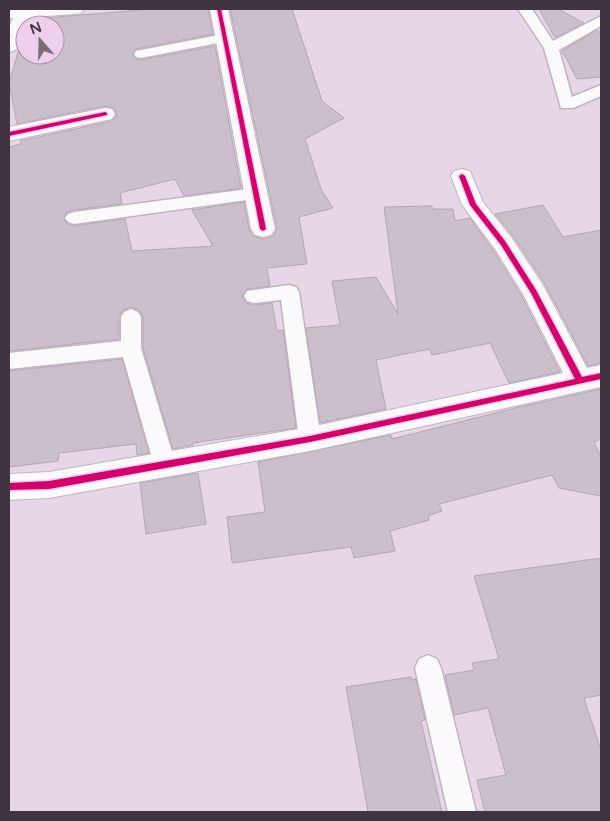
<svg xmlns="http://www.w3.org/2000/svg" width="610" height="821" viewBox="0 0 610 821" font-family="'Varela Round',sans-serif">
  <rect width="100%" height="100%" fill="#e7d6e6"/>
  <path fill="#ccbfcc" stroke="#b3a7b3" d="M152 9H208L213 34 136 49 132 55 136 59 141 60 215 46 241 188 184 196 175 179 120 193 122 204 73 210 66 213 64 219 67 224 74 226 125 219 132 251 213 246 192 210 244 202 249 229 253 236 263 239 273 236 277 229 230 9H292L322 101 344 118 305 139 321 189 333 208 299 217 307 264 267 268 270 286 247 289 242 297 246 303 253 305 272 303 277 331 283 330 296 428 193 443V445L173 449 143 348V316L139 310 132 307 123 310 119 316V339L9 351V147L21 144 20 141 112 121 117 115 114 108 105 106 17 124 9 83 19 49 25 36V55H55V25H30L33 19Z
    M539 9H558L584 23 555 38Z
    M597 30 601 33V77L577 79 562 51Z
    M543 205 563 237 601 230V363L588 366 545 284 513 236 495 214Z
    M432 206V209H453L455 221 470 218 493 250 522 297 560 372 509 383 490 343 432 355 429 349 376 360 386 409 320 423 306 328 340 325 332 281 376 277 398 314 384 207Z
    M122 359 149 453 137 455 136 444 59 453 58 461 9 467V371Z
    M601 389V439L594 442 601 457V496L559 488 552 475 439 504 442 511 428 516 429 520 390 531 395 551 354 558 351 547 232 563 227 517 265 512 258 462 391 435 392 439 515 408Z
    M198 473 206 524 146 534 140 483Z
    M601 558V695L584 698 601 750V812H485L477 780 506 775 488 708 454 715 445 675 474 670 472 663 499 659 474 576Z
    M411 677 412 680 416 679 425 720 421 721 442 812H368L346 687Z"/>
  <g fill="none" stroke-linecap="round" stroke-linejoin="round">
    <g stroke="#c1b4c1" stroke-width="3">
      <path id="service" d="M518 9H532L553 41 601 16V26L559 50 572 97 601 85V96L573 108H561L544 48Z
        M224 34 229 35 231 38 229 41 141 58 136 57 134 54 136 51 141 50Z
        M256 188 262 190 265 194 262 198 74 224 68 222 65 218 68 214 74 212Z
        M289 285 296 287 299 292 321 439 318 446 310 448 302 446 299 439 281 300 254 303 247 301 244 296 247 291Z
        M131 309 138 312 141 317V348L176 465 173 472 165 475 157 472 154 465 123 357 9 369V353L121 341V317L124 312Z
        M428 655 437 659 441 668 476 812H448L415 668 419 659Z"/>
    </g>
    <g stroke="#c1b4c1" stroke-width="2">
      <path id="minor" d="M9 9H84L81 13 75 14 32 17 28 25H25C25 34 21 42 16 50L9 52V27L13 18H9Z
        M210 9H228L275 229 271 235 263 237 255 235 251 229Z
        M105 108 112 109 115 114 112 119 9 141V127Z
        M462 169 470 171 483 202 511 237 543 285 587 368 601 365V387L310 451 49 498 9 500V474L49 472 310 427 563 373 524 296 495 249 462 205 451 176 454 171Z"/>
    </g>
    <use href="#service" fill="#fbf9fb" fill-rule="evenodd"/>
    <use href="#minor" fill="#fbf9fb" fill-rule="evenodd"/>
    <g stroke="#eecfec" stroke-width="3">
      <path id="cycleway" d="M217 9H221L266 229 263 231 260 229Z
        M105 112 107 113V115L9 136V132Z
        M462 174 465 176 476 204 505 241 536 290 582 377 601 373V379L310 442 49 489 9 490V483L49 481 310 436 575 379 531 293 501 245 470 205 459 176Z"/>
    </g>
    <use href="#cycleway" fill="#d6006c" fill-rule="evenodd"/>
  </g>
  <rect width="610" height="821" fill="none" stroke="#403440" stroke-width="20"/>
  <g transform="translate(40 40) rotate(340)"><circle r="24" fill="#eecfec" stroke="#a891a7"/>
  <path d="M0-4L9 19L0 12L-9 19Z" fill="#7a6d7a"/>
  <text y="-8" font-size="14" font-weight="bold" text-anchor="middle" fill="#403440">N</text>
  </g>
</svg>
